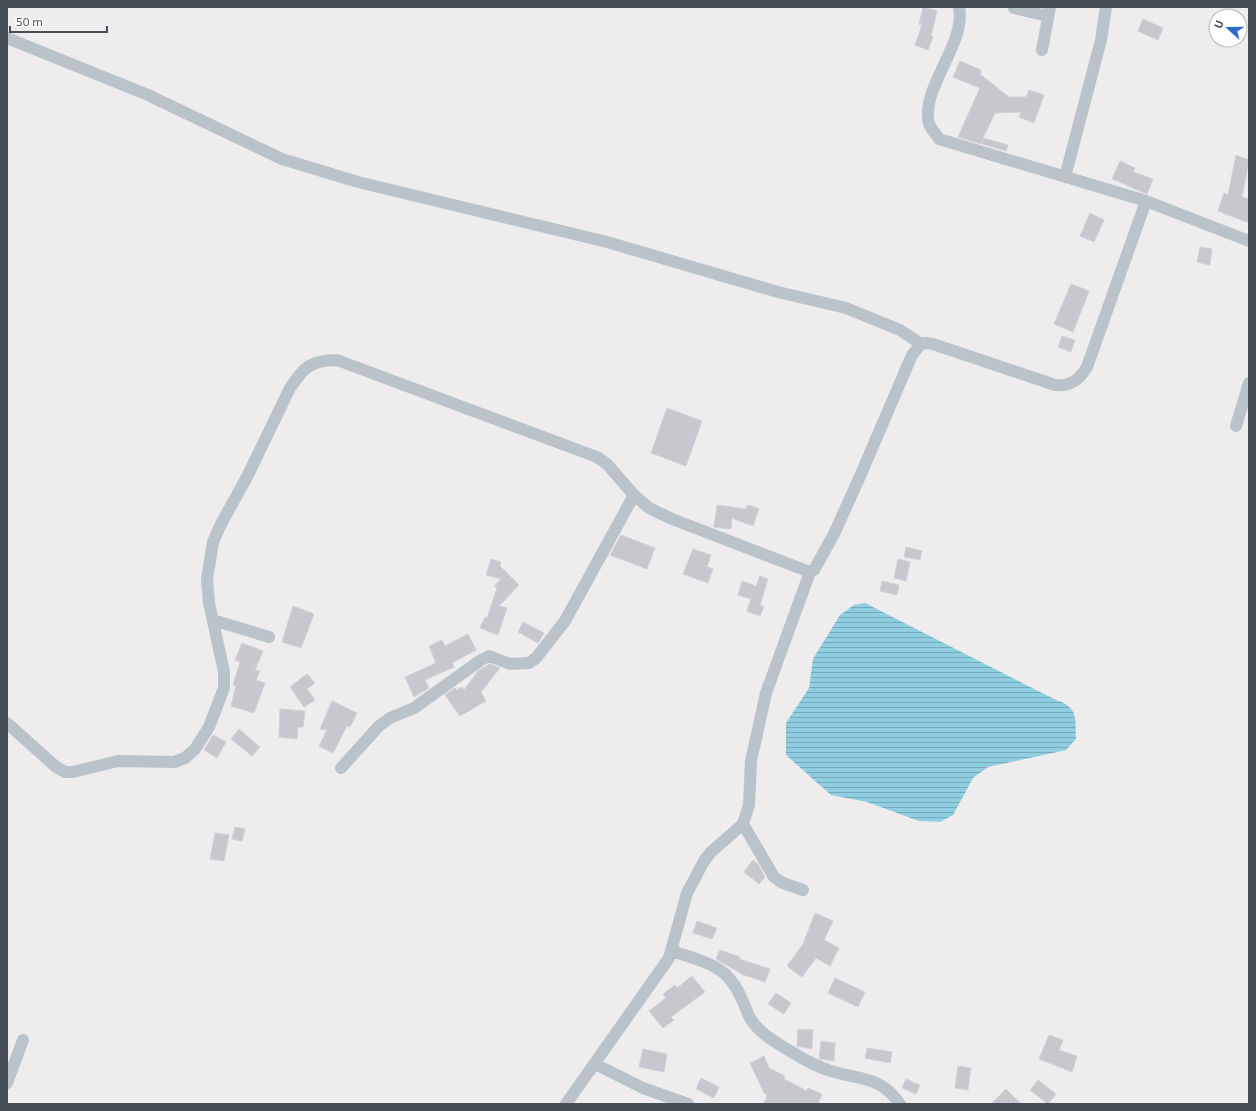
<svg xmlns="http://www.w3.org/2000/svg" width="1256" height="1111" viewBox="0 0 1256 1111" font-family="'Exo 2',sans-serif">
  <defs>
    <pattern id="water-rules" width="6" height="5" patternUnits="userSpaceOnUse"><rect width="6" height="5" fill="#8fcee1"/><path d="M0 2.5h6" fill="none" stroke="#77a9b9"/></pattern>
  </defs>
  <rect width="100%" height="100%" fill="#eeecec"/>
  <path fill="url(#water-rules)" d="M865 603 1054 699C1079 708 1075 716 1076 739L1066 750 988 767 973 778 953 815 940 822 919 821 867 802 831 795 786 755V723L809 688 813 659 840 615 854 605Z"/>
  <path fill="#c7c8ce" stroke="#d0d2d7" d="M923 7 937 11 931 36 933 37 928 50 915 45 922 25 919 24Z
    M1143 19 1163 28 1158 40 1138 31Z
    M960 61 981 70 980 74 1009 97H1026L1029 90 1044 95 1034 123 1019 117 1021 112 995 113 983 138 1008 145 1006 151 982 144 983 139 981 144 958 137 980 88 953 77Z
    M1236 155 1249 160 1242 197 1249 199V223L1218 211 1224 193 1228 195Z
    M1120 161 1135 168 1133 172 1153 179 1147 194 1112 179Z
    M1090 213 1104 220 1094 242 1080 236Z
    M1200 247 1212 249 1210 265 1197 262Z
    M1071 284 1089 291 1073 332 1054 324Z
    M1062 336 1075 340 1071 352 1058 347Z
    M667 408 702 421 686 466 651 453Z
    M717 505 746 509 748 505 759 509 753 526 732 518 731 529 714 527Z
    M621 535 655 548 647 569 610 555Z
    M906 547 922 551 920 560 904 557Z
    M693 549 711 555 707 567 713 569 708 583 683 574Z
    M491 559 501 562 500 566 519 585 499 606 507 608 498 635 480 628 485 617 487 618 497 588 494 586 501 579 486 575Z
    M898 559 910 562 906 581 894 578Z
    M760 576 768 579 760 605 764 607 760 616 747 611 751 599 738 595 742 581 756 586Z
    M882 581 899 585 897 595 880 591Z
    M293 606 314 614 301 648 282 642Z
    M523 622 544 633 538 643 518 632Z
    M468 634 476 650 452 663 454 667 425 680 429 688 414 697 405 677 436 663 429 646 442 640 445 646Z
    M242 643 263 651 255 670 260 671 256 680 265 683 254 713 231 706 236 686 233 685 240 662 235 660Z
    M489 664 500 668 481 692 486 701 460 716 445 695 455 688 456 690 462 687 464 690 478 671Z
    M307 674 315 683 307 689 315 700 304 707 290 687Z
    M332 701 357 713 350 727 347 726 333 753 319 746 327 730 320 729Z
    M280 709 305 711 303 727H298L297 739 279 737Z
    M239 729 260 747 252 756 231 739Z
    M213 735 226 742 217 758 204 750Z
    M235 827 245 829 242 841 232 839Z
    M215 833 229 835 224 861 210 859Z
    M753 860 758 864 765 877 759 884 744 872Z
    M815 913 833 921 824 940 839 948 830 966 816 958 802 977 787 966 803 944Z
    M697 921 717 928 712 939 693 933Z
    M720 950 740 957 739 959 770 969 765 982 744 975 716 959Z
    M692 976 705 992 671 1017 674 1020 663 1028 649 1011 666 998 663 994 675 985 677 988Z
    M835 978 865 992 858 1007 828 993Z
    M776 993 791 1003 784 1014 768 1004Z
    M798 1029 813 1030 812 1049 797 1046Z
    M1049 1035 1063 1040 1059 1050 1077 1056 1072 1072 1039 1059Z
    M821 1041 835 1043 834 1061 819 1059Z
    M867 1048 892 1052 890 1063 865 1058Z
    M643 1049 667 1054 664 1072 639 1067Z
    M764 1056 769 1068 785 1076 784 1079 807 1091 808 1088 822 1094 818 1104H764L767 1095 764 1093 750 1063Z
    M958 1066 971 1068 968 1090 955 1088Z
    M701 1078 719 1087 714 1098 696 1089Z
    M906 1079 920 1085 916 1094 902 1088Z
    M1038 1080 1056 1094 1048 1104 1030 1090Z
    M1006 1089 1021 1104H991Z"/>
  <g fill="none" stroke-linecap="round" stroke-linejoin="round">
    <path stroke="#bbc3ca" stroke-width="12" d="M959 7C967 43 920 88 929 124 931 129 936 134 939 139L1146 201
      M1014 8 1048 16
      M7 38 148 95 282 159 358 182 607 242 778 292 846 308 900 330 921 344
      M1042 50 1050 7
      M1065 177 1101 40 1106 7
      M1236 426 1249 383
      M213 620 269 637
      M7 723 55 766 65 772H73L118 761 174 762 185 758 195 749 209 727 224 688V672L209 603 207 579 213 542 221 524 247 477 290 388C304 367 311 360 337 360L597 457 607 464 634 495 649 508 672 519 810 572
      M341 768 379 726 390 718 414 708 481 660 489 656 510 664 529 663 536 658 565 621 634 495
      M743 824 774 877 783 883 803 890
      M672 951C689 957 712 962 725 974 738 986 742 1000 749 1016 757 1032 775 1042 790 1051 803 1059 817 1067 831 1071 860 1080 881 1076 900 1104
      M595 1064 643 1088 688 1104
      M7 1083 23 1040
      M566 1104 669 958 687 893 704 861 711 852 743 824 749 805 751 761 766 693 810 572 814 570 834 534 861 474 912 355 921 344 926 343 933 344 1055 385C1071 387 1080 379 1087 367L1146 201 1249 241"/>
  </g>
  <rect width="1256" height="1111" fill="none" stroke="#464e57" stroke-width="16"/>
  <g transform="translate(1228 28) rotate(291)"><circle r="19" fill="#ffffff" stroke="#b5b8bc"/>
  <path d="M0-3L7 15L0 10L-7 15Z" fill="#2b6cc8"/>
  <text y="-6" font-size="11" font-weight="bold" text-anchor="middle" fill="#464e57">U</text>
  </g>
  <path d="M10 26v6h97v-6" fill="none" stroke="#464e57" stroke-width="2"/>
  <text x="16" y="26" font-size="12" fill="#464e57" stroke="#ffffff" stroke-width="3" paint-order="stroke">50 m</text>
</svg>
